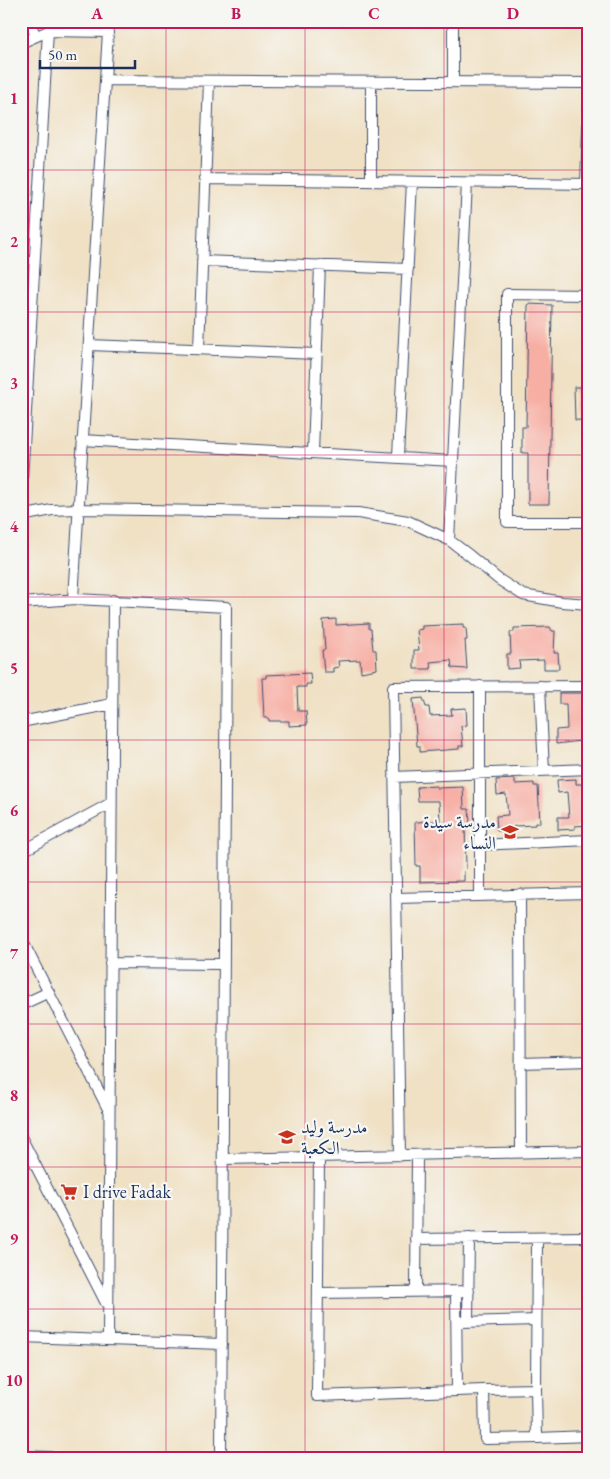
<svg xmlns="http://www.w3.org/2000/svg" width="610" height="1479" viewBox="0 0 610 1479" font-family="'EB Garamond',Amiri,serif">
  <rect width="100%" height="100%" fill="#f6f6f2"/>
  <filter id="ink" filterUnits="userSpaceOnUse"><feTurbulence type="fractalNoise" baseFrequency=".02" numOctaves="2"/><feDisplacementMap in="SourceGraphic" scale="10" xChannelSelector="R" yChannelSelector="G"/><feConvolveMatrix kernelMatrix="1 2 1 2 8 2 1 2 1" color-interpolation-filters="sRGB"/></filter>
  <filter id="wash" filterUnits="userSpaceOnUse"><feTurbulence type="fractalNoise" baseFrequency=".0096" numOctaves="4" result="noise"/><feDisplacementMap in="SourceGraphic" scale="20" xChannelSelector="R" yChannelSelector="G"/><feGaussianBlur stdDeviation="1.12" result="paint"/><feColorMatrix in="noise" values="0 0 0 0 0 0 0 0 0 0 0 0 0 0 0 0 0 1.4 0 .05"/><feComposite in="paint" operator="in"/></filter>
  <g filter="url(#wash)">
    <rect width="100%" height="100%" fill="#f0e1c5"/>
    <g id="blocks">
      <path fill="#f7afa4" d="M528 304 552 305 549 504H528V453H522V427H526Z
        M574 387H589V421L575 420Z
        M336 619V625L369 623V629H371L373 650H376L377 669 361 672 360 660 338 661 339 667 333 668V672H324L322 650H325L323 620Z
        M463 624V628H466L467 640H465L467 669 452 668 451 660 430 662 431 669H414V650H419L417 630 422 629V626Z
        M550 627 552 631H555L554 653H558L559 669H544V660L519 661 520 668 507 669V654H511L510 632H514V628Z
        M310 673 311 684H306V687H297L298 711H306L307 725 289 726V721H269V718H264L262 678H266V675Z
        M559 693H589V740L556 744V730L567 729 566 704H559Z
        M423 698 426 707H429L430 716 452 715 451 709 466 708 467 725 461 726 463 746H459V749L420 752V746H417L413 699Z
        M515 779V784L534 783V786H538L540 823H535V825L514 826V830L497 831 496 816 508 815 506 794 497 795 496 780Z
        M576 779V784H589V825L575 826V829L558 830V817H569L567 792 558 793 557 780Z
        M437 786V788L463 787 464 809H469L470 823 465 824 466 869 464 871V881L420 882V866H416L415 822 440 821 439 801H418L417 787Z"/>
    </g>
  </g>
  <g filter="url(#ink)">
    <use href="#blocks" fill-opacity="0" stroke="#3b4a6d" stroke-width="1"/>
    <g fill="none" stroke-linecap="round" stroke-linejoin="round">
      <g stroke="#3b4a6d" stroke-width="12">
        <path id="minor" d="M29 21 36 36
          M453 21V82
          M21 43 48 31 108 32 73 599
          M105 80 589 83
          M204 179 589 184
          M371 181V82
          M586 184 589 103
          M202 261 408 269
          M589 295 507 294V522H589
          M89 345 317 354
          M199 349 209 81
          M82 440 453 461
          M313 452 320 265
          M398 456 412 182
          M21 498 48 31
          M21 516 52 510 78 509 358 513 408 521 449 540 469 555 498 579 523 595 562 602 589 604
          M449 540 467 183
          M21 603 76 599 226 607 221 1458
          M540 686 544 771
          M21 722 112 704
          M394 777 589 769
          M480 845 589 840
          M21 852 111 803
          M520 894 521 1153
          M480 895V686
          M396 898 589 893
          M21 938 108 1109
          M110 963 224 964
          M21 1005 49 992
          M521 1063 589 1061
          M21 1137 106 1303
          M400 1156 393 687 589 686
          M319 1157 317 1396 484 1390
          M223 1159 589 1151
          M416 1239 589 1237
          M416 1291 417 1155
          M456 1291 457 1391
          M318 1293 469 1291
          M462 1322 536 1320
          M468 1322 469 1238
          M21 1337 222 1344
          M108 1340 113 600
          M536 1389 537 1438 485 1439 484 1390Z
          M536 1389 537 1238
          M537 1438 589 1436"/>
      </g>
      <g stroke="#3b4a6d" stroke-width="14">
        <path id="tertiary" d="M21 1457 50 1458"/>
      </g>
      <use href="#minor" stroke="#fff" stroke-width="10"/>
      <use href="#tertiary" stroke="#fff" stroke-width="12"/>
    </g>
  </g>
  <path fill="none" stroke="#c2185b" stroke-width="1" stroke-opacity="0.55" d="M166 21V1458M305 21V1458M444 21V1458M21 170H589M21 312H589M21 455H589M21 597H589M21 740H589M21 882H589M21 1024H589M21 1167H589M21 1309H589"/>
  <defs>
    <g id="school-bare" transform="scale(1.35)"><path d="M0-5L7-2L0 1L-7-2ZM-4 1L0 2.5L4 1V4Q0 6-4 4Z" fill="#c8321e" stroke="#f6f6f2" stroke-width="2.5" paint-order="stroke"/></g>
    <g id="supermarket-bare" transform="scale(1.35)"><path d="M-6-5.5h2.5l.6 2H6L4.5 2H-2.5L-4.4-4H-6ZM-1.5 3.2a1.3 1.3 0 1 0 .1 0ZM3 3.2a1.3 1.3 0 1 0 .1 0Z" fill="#c8321e" stroke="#f6f6f2" stroke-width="2.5" paint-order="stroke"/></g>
  </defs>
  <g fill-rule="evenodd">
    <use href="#school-bare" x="510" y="832"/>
    <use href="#school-bare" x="287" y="1137"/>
    <use href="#supermarket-bare" x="69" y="1192"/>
  </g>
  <g text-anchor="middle" stroke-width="4.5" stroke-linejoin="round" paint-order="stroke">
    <g font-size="18" fill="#1b2f5e" stroke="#f6f6f2" text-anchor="start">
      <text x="496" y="828" text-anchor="end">مدرسة سيدة<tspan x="496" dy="21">النساء</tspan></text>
      <text x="301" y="1133">مدرسة وليد<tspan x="301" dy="21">الكعبة</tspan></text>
      <text x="83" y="1198">I drive Fadak</text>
    </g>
  </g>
  <rect width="610" height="1479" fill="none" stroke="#f6f6f2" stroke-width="55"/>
  <path d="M40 60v8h95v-8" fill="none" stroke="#1b2f5e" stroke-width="2.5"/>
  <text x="48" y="60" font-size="15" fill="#1b2f5e" stroke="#f6f6f2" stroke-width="4" paint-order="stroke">50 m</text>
  <rect x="28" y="28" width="554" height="1424" fill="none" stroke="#c2185b" stroke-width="2"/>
  <g font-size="16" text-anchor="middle" font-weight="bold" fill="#c2185b">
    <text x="97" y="19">A</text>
    <text x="236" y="19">B</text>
    <text x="374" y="19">C</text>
    <text x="513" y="19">D</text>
    <text x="14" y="104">1</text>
    <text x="14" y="247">2</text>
    <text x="14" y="389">3</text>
    <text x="14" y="532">4</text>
    <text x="14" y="674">5</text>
    <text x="14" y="816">6</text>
    <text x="14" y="959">7</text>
    <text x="14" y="1101">8</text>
    <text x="14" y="1244">9</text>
    <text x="14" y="1386">10</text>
  </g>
</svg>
